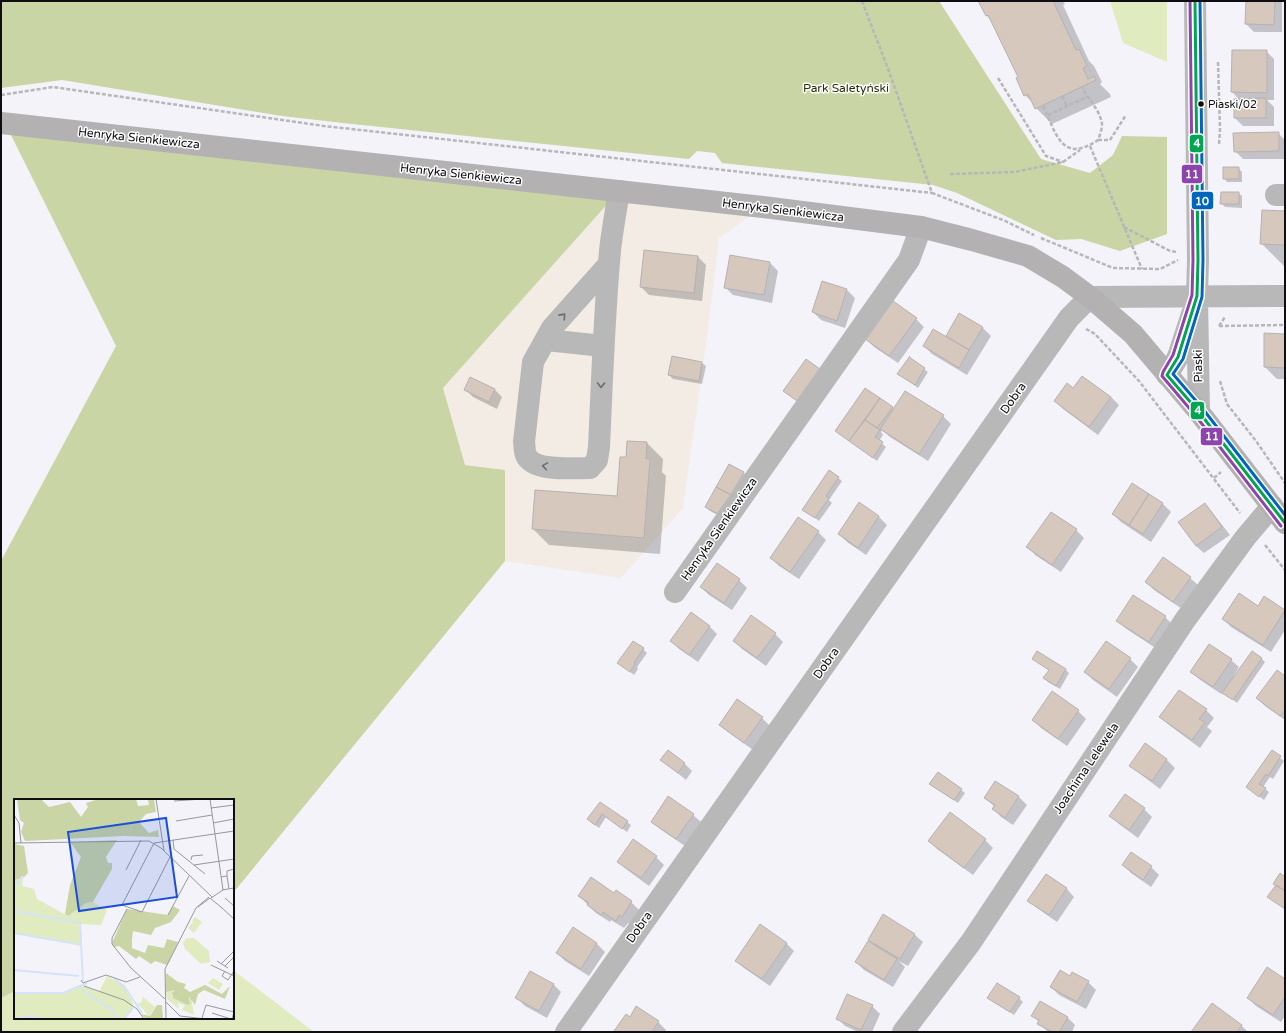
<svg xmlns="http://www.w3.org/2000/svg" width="1286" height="1033" viewBox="0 0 1286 1033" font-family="'Varela Round',sans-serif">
  <rect width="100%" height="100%" fill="#f4f3f9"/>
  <path fill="#f3ece4" d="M619 191 763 207 719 238 706 344 683 508 621 578 505 561V470L465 465 443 388Z"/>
  <path fill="#e0ebbf" d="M1110 1H1167V62L1123 43Z
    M233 970 314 1032H1V998L15 991V1018H233Z"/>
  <path fill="#c9d5a4" d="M1 1H939L1041 159 1090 173 1113 155 1122 136 1167 137V234L1120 251 1081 239 1056 240 957 193 933 185 722 163 715 153 697 151 689 159 343 123 282 116 62 80 1 88Z
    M5 123 619 191 443 388 465 465 505 470V561L233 893V800H15V991L1 998V561L116 346Z"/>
  <path fill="#0003" d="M980 1H1063L1065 4 1063 5 1089 61 1094 66 1102 82 1100 84 1110 94 1111 97 1052 124 1036 108 1033 103 1025 95 1019 77 992 21 987 16Z
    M1247 1H1282V32H1254L1246 24Z
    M1233 51H1266L1274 59V100H1267L1274 107V126H1243L1235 118 1240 100 1232 92Z
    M1278 133 1285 140V159H1243L1235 151Z
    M1238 168 1242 172V182H1227L1224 178Z
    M1238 193 1242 196V208L1225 207 1221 203Z
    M1285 212V267L1262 244Z
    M698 257 706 265 702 301 649 295 641 287Z
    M770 263 778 271 772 303 733 295 725 287Z
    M847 290 855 298 845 328 821 320 813 312Z
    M960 314 983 328 991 336 967 375 932 354 924 346 946 337Z
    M916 319 924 327 898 363 874 347 866 339Z
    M1285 335V379H1277L1265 367Z
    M702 363 706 366 702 384 673 379 669 375Z
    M924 369 928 372 918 388 899 374Z
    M1083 377 1111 397 1119 405 1098 435 1063 409 1055 401 1073 389Z
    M465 389H494L502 397 497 409 473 397Z
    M865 389 894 410 905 392 943 416 951 424 928 461 890 437 882 430 881 432 883 435 879 441 886 447 877 461 836 431Z
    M647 443 663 459 662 472 666 476 660 554 549 545 533 529 535 491 618 497 626 458Z
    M830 471 842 481 829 500 832 503 819 521 803 509Z
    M744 473 747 476 724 518 710 511 706 507Z
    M1132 485 1163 504 1171 512 1151 542 1121 522 1113 514Z
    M859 504 879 517 887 525 866 555 847 542 839 534Z
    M1205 504 1212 512 1230 535 1204 553 1196 546Z
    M1076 530 1084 538 1061 572 1035 555 1028 547Z
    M818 532 826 540 799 579 779 566 771 558Z
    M717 564 739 580 747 588 732 610 709 595 701 587Z
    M1190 578 1198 585 1182 609 1154 590 1146 582Z
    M1134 596 1165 617 1173 625 1157 649 1125 628 1117 621Z
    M1264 598 1285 611V630L1271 652 1231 627 1223 619 1258 607Z
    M709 626 717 634 698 662 679 649 671 641Z
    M775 634 783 642 766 666 742 649 734 641Z
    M1106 642 1130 659 1138 667 1117 697 1093 680 1085 672Z
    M643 649 647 653 637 667 638 669 634 675 618 663Z
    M1038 652 1066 670 1069 673 1060 689 1048 682 1045 678 1050 671 1033 659Z
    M1261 658 1265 662 1237 703 1223 692 1221 694 1199 679 1191 671 1231 660 1239 667 1233 677 1234 678Z
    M1285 677V720L1265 706 1257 698Z
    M1053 693 1078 711 1086 719 1067 746 1041 728 1033 720Z
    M1206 710 1214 718 1207 727 1212 731 1200 748 1169 725 1161 717Z
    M762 718 770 726 753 750 728 732 720 725Z
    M1145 745 1167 760 1175 768 1160 789 1139 773 1131 766Z
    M1272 751 1284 761 1273 779 1270 777 1263 787 1269 792 1264 800 1247 787Z
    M662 759 684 763 692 771 686 780 670 767Z
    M938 773 965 793 958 803 934 787Z
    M995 782 1019 797 1027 805 1013 825 1001 817 994 809 995 807 985 798Z
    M1125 796 1144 809 1152 817 1138 838 1119 824 1111 816Z
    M600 803 631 825 627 832 606 817 599 828 592 823Z
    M950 813 985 840 993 848 973 875 937 849 929 841Z
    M693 815 701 822 685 846 660 829 652 822Z
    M1131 853 1151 867 1159 875 1151 887 1131 873 1123 865Z
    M656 857 664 865 649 886 626 869 618 862Z
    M1067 889 1074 897 1057 922 1037 908 1029 900Z
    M615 894 631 902 639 910 630 924 628 923 624 928 611 920 610 922 596 913 579 896Z
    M883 915 915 935 923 942 908 966 899 961 905 967 893 987 864 970 856 962 875 946 869 939Z
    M573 929 597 944 605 952 589 976 565 961 557 953Z
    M786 943 794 951 770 986 744 968 736 960Z
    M1070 977 1088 982 1096 990 1086 1009 1059 995 1051 987Z
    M1285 980V1016L1281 1022 1256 1006 1248 998Z
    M553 984 561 992 547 1018 525 1006 517 998Z
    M988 997 1019 998 1023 1002 1014 1015 992 1001Z
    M1212 1005 1242 1026 1248 1032H1192Z
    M872 1006 880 1014 872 1032H858L845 1026 837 1018Z
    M1033 1016 1067 1017 1075 1025 1072 1032H1048L1039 1023V1022Z
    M630 1018 658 1022 666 1030 665 1032H617Z"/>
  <path fill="#d7c8be" stroke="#b4b2b3" d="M978 1H1053L1076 50 1079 49 1087 66 1083 68 1088 79 1094 76 1096 80 1035 109 1028 94 1024 96 1016 78 1018 77 988 15 986 16Z
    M1246 1H1275L1274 25 1245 24Z
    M1232 50H1267V93L1231 92Z
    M1266 98V118H1234V99Z
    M1279 132V151L1234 152 1233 133Z
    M1223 167H1239V179H1223Z
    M1221 192H1239V204H1220Z
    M1262 210 1285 211V245L1260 244Z
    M644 250 698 256 694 293 640 287Z
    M730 255 770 262 764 295 724 288Z
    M822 281 847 289 837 321 812 312Z
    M893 301 917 318 889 356 865 339Z
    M959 313 983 327 969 350 946 336Z
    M933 329 969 350 959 368 923 346Z
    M1264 333 1285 334V368L1264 367Z
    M672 356 702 362 699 381 668 375Z
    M910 356 909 357 925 368 915 385 897 374Z
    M806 359 820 369 797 401 783 391Z
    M1082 376 1111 397 1089 427 1054 401 1067 383 1073 388Z
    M470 377 495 389 489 402 464 390Z
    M865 388 880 398 849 441 835 431Z
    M905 391 944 415 919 454 880 429Z
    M880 398 893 407 877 428 865 420Z
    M865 420 880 430 875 437 883 442 873 458 849 441Z
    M627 441 647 442 646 459H650L644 538 532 529 535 490 617 496 620 457H626Z
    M729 464 744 472 731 495 716 487Z
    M829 470 839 477 826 496 829 498 815 518 802 510Z
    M1132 483 1149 494 1129 525 1112 514Z
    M716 487 731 495 720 515 705 507Z
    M1149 494 1163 503 1143 534 1129 525Z
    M859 502 879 516 858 548 838 534Z
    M1205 503 1222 527 1196 546 1178 522Z
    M1051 512 1077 529 1052 565 1026 547Z
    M798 517 819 531 790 572 770 558Z
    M1163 557 1191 577 1173 602 1145 582Z
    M717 563 740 579 724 603 700 587Z
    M1239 593 1258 606 1264 596 1285 610 1263 645 1222 619Z
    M1133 595 1166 616 1149 642 1116 621Z
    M691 612 710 626 689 655 670 641Z
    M751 615 776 633 757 658 733 641Z
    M633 641 644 648 634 663 635 664 630 672 617 663Z
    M1106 641 1131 658 1109 689 1084 672Z
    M1209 644 1232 659 1213 687 1190 672Z
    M1037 651 1066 669 1056 686 1043 678 1049 670 1032 659Z
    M1252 651 1262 658 1233 700 1222 693Z
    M1277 670 1285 676V710L1280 716 1256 698Z
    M1179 690 1207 709 1199 719 1205 722 1192 740 1159 717Z
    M1052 691 1079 710 1058 739 1032 720Z
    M737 699 763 717 744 743 719 725Z
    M1145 743 1167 759 1152 781 1129 766Z
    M668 750 685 763 678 773 660 760Z
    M1272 750 1281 756 1268 776 1266 774 1259 784 1266 788 1259 797 1246 787Z
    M938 772 962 789 954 800 929 784Z
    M995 781 1019 796 1005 818 992 809 995 805 984 798Z
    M1125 794 1145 808 1129 830 1109 816Z
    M668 796 694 814 676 839 651 822Z
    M600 802 628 821 622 829 602 814 595 825 587 819Z
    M950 812 986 839 964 868 928 841Z
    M633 839 657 856 641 878 617 862Z
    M1131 852 1152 866 1143 880 1122 865Z
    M1280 873 1285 877V891L1273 884Z
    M1046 874 1067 888 1049 915 1027 901Z
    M591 877 614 893 616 890 632 901 622 917 619 915 616 921 603 912 601 915 587 905 589 903 578 896Z
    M1276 885 1285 891V909L1267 897Z
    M883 914 915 934 900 959 868 940Z
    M760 924 787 943 762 979 735 961Z
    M573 927 597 943 581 969 556 953Z
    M868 941 897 959 884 980 855 962Z
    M1267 967 1285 979V997L1273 1015 1247 998Z
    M1060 970 1070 976 1072 972 1089 981 1077 1002 1050 987Z
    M530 971 554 984 539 1011 515 998Z
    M997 983 1020 997 1010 1012 987 998Z
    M847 994 873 1005 861 1030 836 1019Z
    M1040 1001 1068 1017 1059 1032H1053L1037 1024 1039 1020 1031 1016Z
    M1212 1003 1242 1025 1237 1032H1191Z
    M636 1006 659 1021 652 1032H616L614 1031 626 1014 630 1017Z"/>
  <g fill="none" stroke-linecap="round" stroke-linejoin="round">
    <path stroke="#b7b6b8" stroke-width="2.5" stroke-dasharray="4 2" stroke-linecap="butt" d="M862 1 890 74 932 193 1003 220 1034 235
      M1218 62 1220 129 1219 145
      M998 78 1046 156 1063 162
      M1 95 53 87 324 126 932 193
      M1062 96 1067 106
      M1043 106C1056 132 1061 165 1098 140 1100 135 1102 129 1102 124 1100 110 1088 99 1082 87
      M1048 115 1087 97
      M1098 140H1110L1126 115
      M1090 146 1142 269
      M950 174 1015 172 1063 162 1080 150
      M1124 227 1170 251 1177 252
      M1041 238 1113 268 1160 269 1178 260
      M1219 326 1225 317
      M1219 326 1285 325
      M1086 329 1095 334 1139 381 1240 513
      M1220 381 1227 404 1256 441 1285 483
      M1214 478 1221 472
      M1265 545 1285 570"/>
    <path stroke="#b9b8b8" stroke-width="22" d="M1195 1 1198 260 1197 296 1199 412
      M1276 195H1285
      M609 264 552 328 533 362 524 442C525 446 524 451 526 455 533 472 574 468 590 468L597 460 599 447C602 382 604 317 610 251 612 231 616 211 619 191
      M546 340 603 346
      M1167 375 1178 357 1192 314
      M675 592 909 260 921 227
      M566 1032 1069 318 1090 297 1285 296
      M903 1032 971 942 1185 620 1245 538 1272 506"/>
    <path stroke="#b3b1b2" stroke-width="22" d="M1 123 763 207 921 227 972 240 1028 256 1063 277 1090 297 1133 334 1199 412 1285 523"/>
    <g stroke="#fff" stroke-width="6">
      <path id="bus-1" d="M1195 1 1198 260 1197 296 1178 357 1167 375 1199 412 1285 523"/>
    </g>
    <g stroke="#fff" stroke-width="6">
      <path id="bus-2" d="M1190 1 1193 260 1192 295 1173 355 1163 372 1162 376 1195 415 1281 526"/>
    </g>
    <g stroke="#fff" stroke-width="6">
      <path id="bus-3" d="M1200 1 1203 260 1202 297 1183 359 1173 374 1203 409 1285 515"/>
    </g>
    <use href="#bus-1" stroke="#00a651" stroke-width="3"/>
    <use href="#bus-2" stroke="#8e44ad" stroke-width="3"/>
    <use href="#bus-3" stroke="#0065bd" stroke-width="3"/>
  </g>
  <defs><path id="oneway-chevron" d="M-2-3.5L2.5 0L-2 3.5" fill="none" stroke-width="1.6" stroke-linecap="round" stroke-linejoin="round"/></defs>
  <g stroke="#6c6b6d">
    <use href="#oneway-chevron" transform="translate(563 316) rotate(-48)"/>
    <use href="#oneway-chevron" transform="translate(601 385) rotate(92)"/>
    <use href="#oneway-chevron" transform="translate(545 466) rotate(-171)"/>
  </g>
  <circle fill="#0f0d11" stroke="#fff" stroke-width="1.5" cx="1201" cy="104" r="3.5"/>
  <g text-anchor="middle" stroke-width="3" stroke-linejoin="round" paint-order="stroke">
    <g font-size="11" fill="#0f0d11" stroke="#fff" text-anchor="start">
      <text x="1208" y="108">Piaski/02</text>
    </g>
    <g font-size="12" fill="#283007" stroke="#fff">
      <text x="846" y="92">Park Saletyński</text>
    </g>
    <g font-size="12" fill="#0f0d11" stroke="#fff">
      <text transform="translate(139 138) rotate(6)" y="4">Henryka Sienkiewicza</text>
      <text transform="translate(461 174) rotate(6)" y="4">Henryka Sienkiewicza</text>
      <text transform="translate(783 210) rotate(7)" y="4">Henryka Sienkiewicza</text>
      <text transform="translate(1198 366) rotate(-91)" y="4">Piaski</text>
      <text transform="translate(1013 398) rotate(-55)" y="4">Dobra</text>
      <text transform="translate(719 529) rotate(-55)" y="4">Henryka Sienkiewicza</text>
      <text transform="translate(826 663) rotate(-55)" y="4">Dobra</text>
      <text transform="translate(1086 768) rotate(-56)" y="4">Joachima Lelewela</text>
      <text transform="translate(639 927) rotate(-55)" y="4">Dobra</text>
    </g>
  </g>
  <g transform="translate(14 799)">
    <rect width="220" height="220" fill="#f4f3f9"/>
    <path d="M9 79 8 87 20 90 23 100 54 117 72 104 79 103 93 111 87 126 67 125 68 146 0 135V81ZM181 118 188 123 180 134 174 129 179 123 181 125 178 122ZM173 139H180L195 152 196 163 187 165 171 150 169 144ZM93 177 110 187 119 204V209L110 220H0V194H49L69 186 85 193ZM199 179 209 185 205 191 194 184ZM161 191 157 197 165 202 174 205 177 197 180 216 168 211 171 206 164 204 165 210 153 200 152 193ZM129 198 141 208 135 217 123 204H127Z" fill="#e0ebbf"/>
    <path d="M3 0H27L35 8 56 3 67 18 74 8 72 4 85 0H122L124 7 135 6 134 1H140L142 13 132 15 125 23 135 34 144 31 145 38 109 37 11 42 7 33 10 24 6 21ZM103 41 92 58 94 64H98V70L79 103 72 104 54 117 51 115 56 86 67 58 56 43ZM0 45 10 47 14 74 9 79 0 81ZM159 107 166 111 157 123 141 129 137 136 119 132 118 140V149L131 154 134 146 150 149 153 140 164 143 153 166 141 162 137 165 125 157 122 160 105 147 100 148 98 144 113 110 154 116ZM152 174 164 183 172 185 170 189 176 193 191 186 208 195 216 187 211 200 190 191 184 195 181 206 175 198 176 205 174 206 159 199 158 194 161 191 152 193ZM143 206H148L149 220H132L127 215 136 217Z" fill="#c9d5a4"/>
    <path fill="none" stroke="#d4e3fa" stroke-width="2" d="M0 87 9 77M0 112 66 124 69 182M0 134 68 146M0 171 65 177M100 180 110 187 128 214M69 189 70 193 97 210 104 220M0 194H49L73 184M0 220 15 217 27 220M110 220 119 209"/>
    <path fill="none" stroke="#98979c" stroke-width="1" d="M142 0 150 52M196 0 209 91M160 2 189 0M197 9 220 6M0 16 5 24 7 44M162 22 198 16M199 24 220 20M159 41 160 50 191 75M0 44 135 42 147 49 198 98M156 58 128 113 108 106 140 44 220 32M177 61 178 57 189 56M180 66 220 60M112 71 127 41M213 77 215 90M207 78 213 77V72L220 70M208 91 220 89M197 99 209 91M211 99 220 107M184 108 196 99 208 109M207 108 220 120M113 110 98 139V145L117 169 151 200M154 116 175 77M203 162 214 169M207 165 220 152M197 166 220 177M211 167 220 158M211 172 208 177 214 181 220 172M67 181 69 184 92 176 112 183 126 178M70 187 110 201 123 210 130 220M152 203 166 217 191 220M198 214 217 220M188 219 192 206 220 213 218 220M152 220 151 170 182 109 195 98"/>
    <path fill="#1d4ed8" fill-opacity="0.15" stroke="#1d4ed8" stroke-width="2" d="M152 19 163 98 65 112 54 33Z"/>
    <rect width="220" height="220" fill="none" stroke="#0f0d11" stroke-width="2"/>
  </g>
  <g stroke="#fff" stroke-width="1.5">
    <rect x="1189" y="134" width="15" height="19" rx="4" fill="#00a651"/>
    <rect x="1181" y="164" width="22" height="20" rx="4" fill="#8e44ad"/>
    <rect x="1191" y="191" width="23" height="19" rx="4" fill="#0065bd"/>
    <rect x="1190" y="401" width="15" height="19" rx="4" fill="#00a651"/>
    <rect x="1200" y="427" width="23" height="19" rx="4" fill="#8e44ad"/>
  </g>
  <g font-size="11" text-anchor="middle" font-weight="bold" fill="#fff">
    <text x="1197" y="147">4</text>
    <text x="1192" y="178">11</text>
    <text x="1202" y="205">10</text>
    <text x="1198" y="414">4</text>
    <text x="1212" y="440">11</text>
  </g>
  <rect width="1286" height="1033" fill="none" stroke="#0f0d11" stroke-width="4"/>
</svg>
